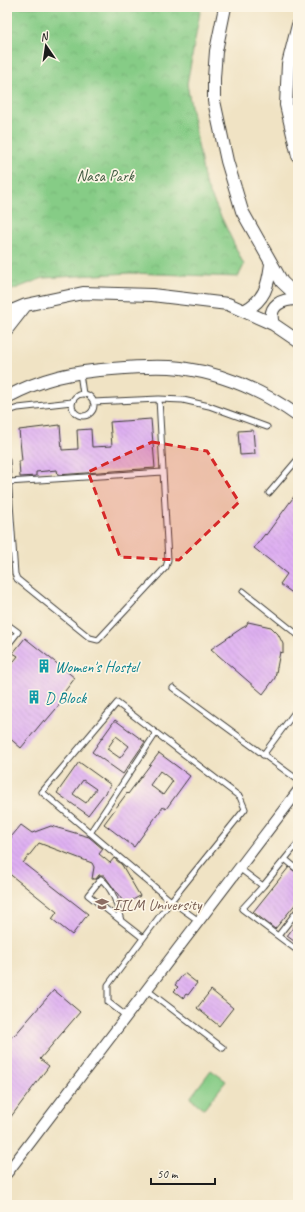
<svg xmlns="http://www.w3.org/2000/svg" width="305" height="1212" viewBox="0 0 305 1212" font-family="Caveat,sans-serif">
  <defs>
    <pattern id="park-crowns" width="20" height="18" patternUnits="userSpaceOnUse"><rect width="20" height="18" fill="#86cc86"/><path d="M2 6a3 3 0 1 1 6 0M12 15a3 3 0 1 1 6 0" fill="none" stroke="#73af73"/></pattern>
    <pattern id="building-back-hatch" width="6" height="6" patternUnits="userSpaceOnUse"><rect width="6" height="6" fill="#deaff2"/><path d="M-1 5l2 2M0 0l6 6M5-1l2 2" fill="none" stroke="#be96cf"/></pattern>
  </defs>
  <rect width="100%" height="100%" fill="#fcf5e5"/>
  <filter id="ink" filterUnits="userSpaceOnUse"><feTurbulence type="fractalNoise" baseFrequency=".025" numOctaves="2"/><feDisplacementMap in="SourceGraphic" scale="8" xChannelSelector="R" yChannelSelector="G"/><feConvolveMatrix kernelMatrix="1 2 1 2 8 2 1 2 1" color-interpolation-filters="sRGB"/></filter>
  <filter id="wash" filterUnits="userSpaceOnUse"><feTurbulence type="fractalNoise" baseFrequency=".012" numOctaves="4" result="noise"/><feDisplacementMap in="SourceGraphic" scale="16" xChannelSelector="R" yChannelSelector="G"/><feGaussianBlur stdDeviation="0.9" result="paint"/><feColorMatrix in="noise" values="0 0 0 0 0 0 0 0 0 0 0 0 0 0 0 0 0 1.4 0 .05"/><feComposite in="paint" operator="in"/></filter>
  <g filter="url(#wash)">
    <rect width="100%" height="100%" fill="#f0e3c4"/>
    <path fill="url(#park-crowns)" stroke="#517451" d="M7 7H201L187 84 205 183 244 265 238 277 130 273 43 278 7 292Z"/>
    <path fill="#86cc86" stroke="#517451" d="M211 1070 226 1081 204 1109 190 1098Z"/>
    <g id="blocks">
      <path fill="url(#building-back-hatch)" fill-rule="evenodd" d="M151 419 155 468 58 475 57 470 36 472V476L20 477 19 461H22L19 430 60 425 62 450 78 449 77 430 91 429 92 447 112 446 110 422Z
        M253 430 255 454 240 455 238 431Z
        M298 491V597L280 584 287 574 254 548 265 534 266 535Z
        M248 622 271 627 278 634 283 644V653L280 652 275 678 263 694 211 649 242 628 246 626Z
        M25 638 75 678 58 700 61 703 45 722 44 720 21 748 7 736V670L18 656 13 653Z
        M115 720 145 742 123 774 92 752ZM116 736 129 746 120 758 107 749Z
        M159 753 190 776 166 809 163 807 134 847 104 824 127 793 128 794ZM160 771 173 781 163 795 150 785Z
        M79 762 111 785 88 815 57 793ZM83 780 96 789 86 803 73 794Z
        M21 825 32 833 51 826 89 837 103 849 99 854 110 863 114 858 122 865 140 896 125 904 104 875H99L96 879H92L94 867 92 863 39 843 23 863 88 914 72 935 52 919 57 912 7 872V842Z
        M289 867 298 874V901L275 929 253 912Z
        M298 921V944L287 936Z
        M184 973 197 983 188 995 186 994 183 998 174 991 178 987 175 985Z
        M54 990 80 1012 40 1059 49 1066 7 1122V1075L11 1071 7 1067V1042L13 1035 14 1036Z
        M211 990 233 1008 219 1026 197 1008Z"/>
    </g>
  </g>
  <g filter="url(#ink)">
    <use href="#blocks" fill-opacity="0" stroke="#3c3a35" stroke-width="1"/>
    <g fill="none" stroke-linecap="round" stroke-linejoin="round">
      <g stroke="#3c3a35" stroke-width="7">
        <path id="service" d="M80 373 83 394
          M72 405a11 11 0 1 1 22 0a11 11 0 1 1-22 0Z
          M159 399 183 400 209 406 267 427
          M7 414 12 410 18 408 72 402
          M7 461 15 574 17 579 90 638 98 640 166 567 168 560 159 399 93 402
          M8 482 163 472
          M269 493 298 459
          M243 591 298 635
          M7 624 18 632 7 646
          M173 688 298 780
          M117 703 240 797 245 809 171 901 42 792Z
          M263 755 298 708
          M90 833 156 733
          M298 843 263 886 242 909 298 951
          M285 859 298 870
          M239 868 263 886
          M121 921C117 905 114 890 101 879L88 895 143 938
          M278 936 298 910
          M147 990 223 1048
          M126 1016 108 1002V985L171 901 199 921"/>
      </g>
      <g stroke="#3c3a35" stroke-width="12">
        <path id="minor" d="M7 1173 298 791"/>
      </g>
      <g stroke="#3c3a35" stroke-width="14">
        <path id="tertiary" d="M225 7 216 51 214 78V101L227 161 242 211 282 282 298 297
          M298 25 288 64 286 105 298 156
          M244 311C265 300 268 286 271 264
          M7 313 26 305 83 293 152 295 228 304 273 324 298 341
          M273 324C267 305 282 299 298 299
          M7 329 25 306
          M7 397C43 378 71 372 112 369 134 367 159 365 181 368 225 374 263 391 298 416"/>
      </g>
      <use href="#service" stroke="#fff" stroke-width="5"/>
      <use href="#minor" stroke="#fff" stroke-width="10"/>
      <use href="#tertiary" stroke="#fff" stroke-width="12"/>
    </g>
  </g>
  <path fill="#d62828" fill-opacity="0.2" stroke="#d62828" stroke-width="3" stroke-dasharray="8 5" stroke-linejoin="round" d="M152 442 207 451 239 502 179 560 120 557 88 472Z"/>
  <defs>
    <g id="building-bare" transform="scale(1.08)"><path d="M-4-6H4V6H1V3H-1V6H-4ZM-2.5-4.3h1.7v1.8h-1.7ZM.8-4.3h1.7v1.8H.8ZM-2.5-1h1.7V.8h-1.7ZM.8-1h1.7V.8H.8Z" fill="#0f9aa8" stroke="#fcf5e5" stroke-width="2.5" paint-order="stroke"/></g>
    <g id="university-bare" transform="scale(1.08)"><path d="M0-5L7-2L0 1L-7-2ZM-4 1L0 2.5L4 1V4Q0 6-4 4Z" fill="#8d6e63" stroke="#fcf5e5" stroke-width="2.5" paint-order="stroke"/></g>
  </defs>
  <g fill-rule="evenodd">
    <use href="#building-bare" x="44" y="666"/>
    <use href="#building-bare" x="34" y="697"/>
    <use href="#university-bare" x="102" y="904"/>
  </g>
  <g text-anchor="middle" stroke-width="3.5" stroke-linejoin="round" paint-order="stroke">
    <g font-size="16" fill="#415a41" stroke="#fcf5e5">
      <text x="105" y="181">Nasa Park</text>
    </g>
    <g font-size="16" fill="#0d838f" stroke="#fcf5e5" text-anchor="start">
      <text x="55" y="672">Women's Hostel</text>
      <text x="45" y="703">D Block</text>
    </g>
    <g font-size="16" fill="#785e54" stroke="#fcf5e5" text-anchor="start">
      <text x="113" y="910">IILM University</text>
    </g>
  </g>
  <rect width="305" height="1212" fill="none" stroke="#fcf5e5" stroke-width="24"/>
  <g transform="translate(46 46) rotate(347)" stroke="#fcf5e5" stroke-width="3" paint-order="stroke">
  <path d="M0-3L7 15L0 10L-7 15Z" fill="#1c1c1c"/>
  <text y="-6" font-size="11" font-weight="bold" text-anchor="middle" fill="#1c1c1c">N</text>
  </g>
  <path d="M151 1178v6h64v-6" fill="none" stroke="#1c1c1c" stroke-width="2"/>
  <text x="157" y="1178" font-size="12" fill="#1c1c1c" stroke="#fcf5e5" stroke-width="3" paint-order="stroke">50 m</text>
</svg>
